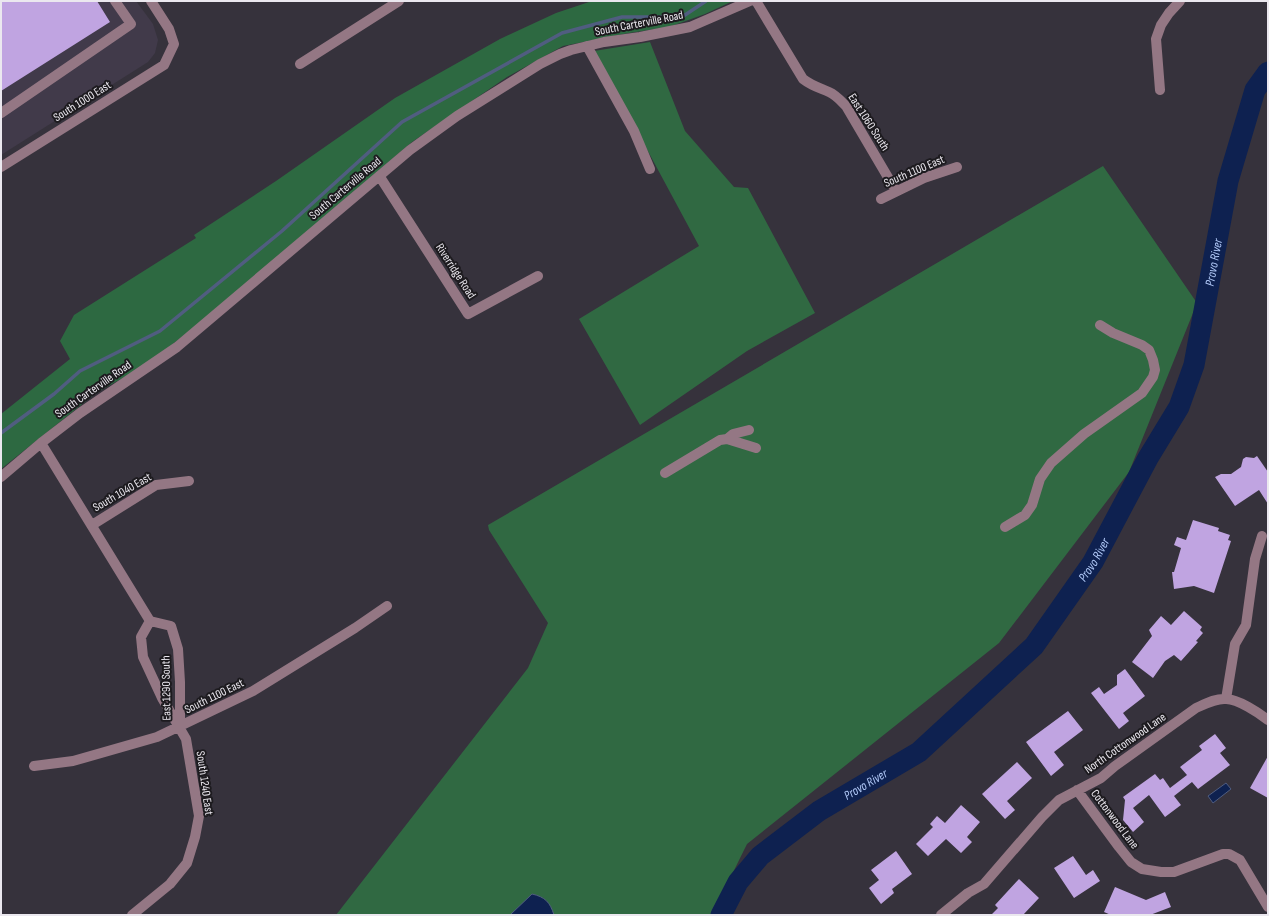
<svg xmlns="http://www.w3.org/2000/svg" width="1269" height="916" viewBox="0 0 1269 916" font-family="'Sofia Sans Condensed',sans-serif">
  <rect width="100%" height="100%" fill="#36323c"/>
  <path fill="#413a4a" d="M1 1H136L153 24 158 40 155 53 148 62 1 155Z"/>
  <path fill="#306942" d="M650 42 685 131 734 187 748 188 815 313 747 351 640 425 579 319 699 246 594 51Z
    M1103 166 1197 303 1129 472 999 643 747 844 712 915H336L528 668 548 623 489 530 488 525Z"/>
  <path fill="#2d6941" d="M592 1H733L705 14 669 27 629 33 563 46 507 77 412 142 212 313 169 347 128 375 96 393 1 469V414L70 359 60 341 74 315 196 238 194 235 276 181 395 98 500 39 556 13Z"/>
  <path fill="#0e2150" stroke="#505d80" d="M1226 783 1231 789 1213 803 1208 796Z
    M532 894C545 897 550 902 554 915H510Z"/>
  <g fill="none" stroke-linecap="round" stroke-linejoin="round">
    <path stroke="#505d80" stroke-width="3.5" d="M1 433 54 394 80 371 160 331 282 231 402 122 562 33 622 17H682L706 1"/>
    <path stroke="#0e2150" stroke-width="21" id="s1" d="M721 915 738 882 760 856 819 811 919 752 1034 646 1093 562 1148 458 1179 407 1194 365 1228 181 1255 90 1268 72"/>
  </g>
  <path fill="#c0a4e1" d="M1 1H97L110 22 1 91Z
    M1257 456 1268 472V504L1259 490 1235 506 1215 477 1221 474H1231L1241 467 1243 459 1246 457 1254 458Z
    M1193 520 1219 528 1218 531 1230 535 1228 540 1231 541 1214 593 1194 586 1174 589 1172 572H1174L1181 548 1174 545 1177 537 1186 540Z
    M1184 611 1202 627 1200 630 1203 633 1196 641 1198 642 1181 661 1174 655 1165 661 1153 678 1132 662 1152 636 1149 630 1161 616 1171 625Z
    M1125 669 1145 696 1123 713 1129 721 1119 729 1091 693 1099 687 1104 694 1117 685V675Z
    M1068 711 1083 730 1054 752 1064 765 1051 776 1026 742Z
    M1215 734 1226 748 1220 753 1230 765 1198 789 1192 782 1174 796 1181 805 1165 817 1149 795 1133 808 1144 822 1133 832 1123 820 1125 800 1123 797 1155 774 1160 780 1163 778 1170 788 1187 775 1180 767 1202 750 1199 746Z
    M1268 756V798L1250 788Z
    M1017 762 1032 778 1007 801 1015 810 1005 819 982 794Z
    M961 805 980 822 967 837 972 842 961 853 946 839 928 856 916 844 933 827 930 824 937 816 945 823Z
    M896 851 912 874 892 889 894 893 881 904 869 888 879 880 871 870Z
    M1073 856 1086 875 1093 870 1100 881 1074 898 1054 868Z
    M1019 879 1039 898 1023 915H991L998 908 995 905Z
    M1115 887 1146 900 1165 892 1171 907 1150 915H1111L1104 912Z"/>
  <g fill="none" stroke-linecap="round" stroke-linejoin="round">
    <path stroke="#947784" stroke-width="10" d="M756 1 803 79C812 86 820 88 829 92 836 95 841 101 846 106L896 191
      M587 46 634 131 650 169
      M300 64 399 1
      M1160 90 1156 39 1161 25 1169 13 1180 1
      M1 113 131 24 115 1
      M1 167 164 65 174 44 169 29 151 1
      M380 177 468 314 538 276
      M881 199 924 178 957 167
      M727 439 733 434 749 430
      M41 443 150 621 171 626 178 649 180 682V727
      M665 473 720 440 727 439 756 448
      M1 477 41 443 80 413 177 347 410 150 457 116 540 64 560 54 571 50 604 42 640 37 690 27 750 1
      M92 525 156 485 189 481
      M1005 527 1025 515 1032 505 1040 479 1051 463 1084 434 1142 393 1153 377 1155 370 1153 360 1149 350 1142 345 1113 333 1100 325
      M1226 699 1235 644 1246 625 1255 559 1262 536
      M34 766 73 761 157 737 253 691 355 628 387 606
      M1077 790 1119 847 1131 862 1142 869 1161 872H1174L1223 854H1229L1240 860 1268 907
      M132 915 170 884 187 863 195 837 199 816 186 739 162 698 143 657 141 637 150 621
      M941 915 968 893 984 884 1042 817 1059 800 1101 778 1115 766 1196 708C1205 704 1216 698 1226 699 1238 699 1259 713 1268 720"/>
  </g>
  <g text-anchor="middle" stroke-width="4" stroke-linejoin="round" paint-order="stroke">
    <g font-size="12" fill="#ebe8ef" stroke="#1d1b1f">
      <text transform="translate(639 23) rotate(-11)" y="4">South Carterville Road</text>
      <text transform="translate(82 101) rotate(-32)" y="4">South 1000 East</text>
      <text transform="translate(869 122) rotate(57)" y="4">East 1060 South</text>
      <text transform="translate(914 171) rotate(-23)" y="4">South 1100 East</text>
      <text transform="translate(345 188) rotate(-40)" y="4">South Carterville Road</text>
      <text transform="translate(456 271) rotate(57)" y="4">Riverridge Road</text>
      <text transform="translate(93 389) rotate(-35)" y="4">South Carterville Road</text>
      <text transform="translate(122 492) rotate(-30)" y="4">South 1040 East</text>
      <text transform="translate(166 688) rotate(-91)" y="4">East 1290 South</text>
      <text transform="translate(214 696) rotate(-26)" y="4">South 1100 East</text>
      <text transform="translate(1125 743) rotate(-35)" y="4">North Cottonwood Lane</text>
      <text transform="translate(205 783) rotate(82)" y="4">South 1240 East</text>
      <text transform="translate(1115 819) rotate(53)" y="4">Cottonwood Lane</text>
    </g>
    <g font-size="13" font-style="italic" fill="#b0c8f7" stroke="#1d1b1f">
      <text dy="5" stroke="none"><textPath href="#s1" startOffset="847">Provo River</textPath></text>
      <text dy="5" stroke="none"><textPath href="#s1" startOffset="523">Provo River</textPath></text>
      <text dy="5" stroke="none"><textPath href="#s1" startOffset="199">Provo River</textPath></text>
    </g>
  </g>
  <rect width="1269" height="916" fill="none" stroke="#ebe8ef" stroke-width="4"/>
</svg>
